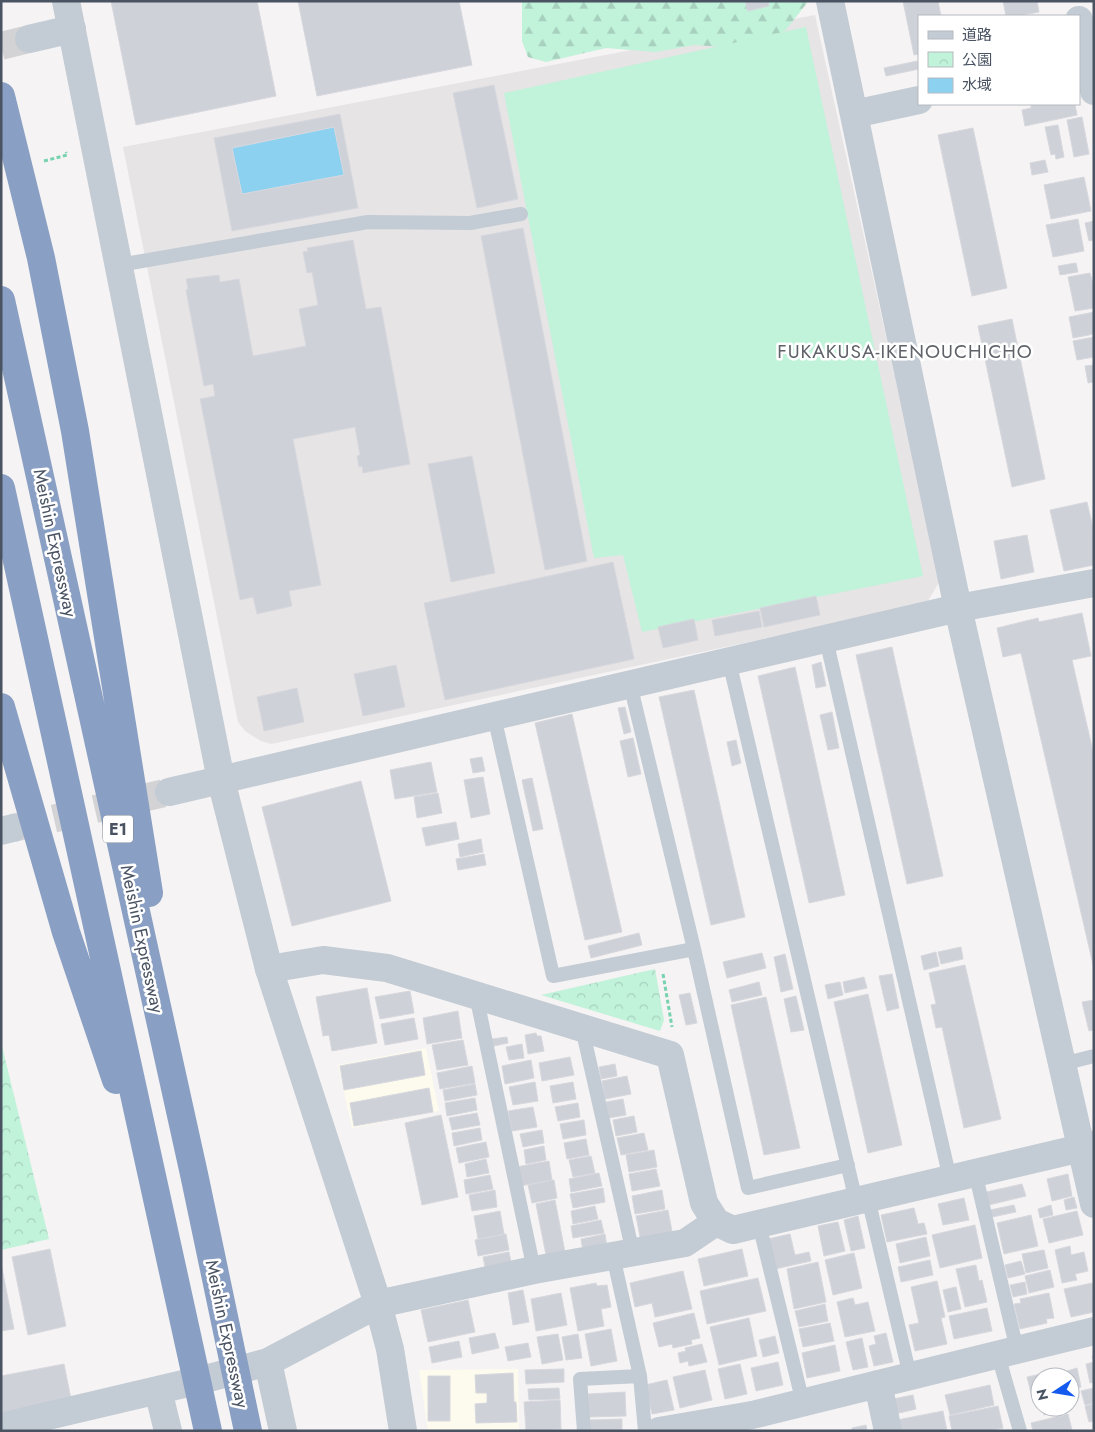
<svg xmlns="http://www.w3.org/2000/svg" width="1095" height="1432" viewBox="0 0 1095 1432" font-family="Jost,'Noto Sans JP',sans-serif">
  <defs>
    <pattern id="forest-firs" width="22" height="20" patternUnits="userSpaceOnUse" patternTransform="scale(1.25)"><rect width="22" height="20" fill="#c1f2da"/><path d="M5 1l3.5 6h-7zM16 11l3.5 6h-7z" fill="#a7d1be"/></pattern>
    <pattern id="park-crowns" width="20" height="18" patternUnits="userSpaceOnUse" patternTransform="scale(1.25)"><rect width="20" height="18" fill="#c1f2da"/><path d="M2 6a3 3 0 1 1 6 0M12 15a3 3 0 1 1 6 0" fill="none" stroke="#a7d1be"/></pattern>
  </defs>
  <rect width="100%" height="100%" fill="#f5f3f3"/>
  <path fill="#fdfbee" d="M426 1048 439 1111 352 1128 338 1065Z
    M518 1369 519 1431H428L419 1370Z"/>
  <path fill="#e6e4e5" d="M815 15 940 581 926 604 271 744 261 741 245 731 238 722 123 147Z"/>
  <path fill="url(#forest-firs)" d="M522 1H573L574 3 582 1H807V3L785 31 739 48 694 45 656 52 606 48 546 62 528 57 522 41Z"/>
  <path fill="url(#park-crowns)" d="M655 969 664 1020 660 1031 541 995Z
    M1 1042 49 1239 1 1250Z"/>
  <path fill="#c1f2da" d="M806 27 923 576 642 632 623 555 594 558 504 93Z"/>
  <path fill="#8dd1f1" d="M334 127 344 175 242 194 232 148Z"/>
  <path fill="#cfd1d8" stroke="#d7d8de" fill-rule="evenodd" d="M111 1H257L276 96 136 125Z
    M298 1H459L472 65 317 96Z
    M745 1H768L769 6 748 11Z
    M903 1H938L941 16H919V54L914 55Z
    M1003 1H1037L1039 12 1018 16H1006Z
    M917 61 919 69 886 76 884 68Z
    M494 85 518 199 477 208 453 93Z
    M1031 104H1075L1077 115 1025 126 1022 110 1031 108Z
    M340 114 358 208 232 231 214 138ZM334 127 344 175 242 194 232 148Z
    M1082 117 1089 154 1074 157 1067 120Z
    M1058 125 1064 157 1056 159 1055 154 1051 155 1045 127Z
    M973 128 1007 288 972 296 938 135Z
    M1045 160 1048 172 1032 175 1030 163Z
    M1084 177 1091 211 1051 219 1044 185Z
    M1078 219 1084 251 1053 257 1046 225Z
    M1094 221V240L1089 241 1085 223Z
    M523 228 587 561 545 570 481 236Z
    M353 240 366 309 381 307 410 464 363 473 362 466 359 467 357 456 360 455 355 427 293 439 321 585 289 591 292 606 257 614 253 597 240 600 200 399 215 396 213 384 204 386 186 290 188 289 186 279 219 275 220 282 239 279 253 356 306 346 299 309 318 305 312 272 307 273 303 252 308 251 307 248Z
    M1076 263 1078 272 1060 275 1058 266Z
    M1090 273 1094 287V308L1075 311 1068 277Z
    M1094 312V334L1073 338 1069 317Z
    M1012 319 1045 479 1012 487 978 326Z
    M1094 337V357L1077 360 1073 341Z
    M1094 365V382L1088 383 1085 366Z
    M472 456 495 573 451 582 428 464Z
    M1087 502 1094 532V565L1064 571 1050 510Z
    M1027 535 1034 572 1001 579 994 541Z
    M613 562 634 659 445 700 424 603Z
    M816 596 820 615 764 627 760 608Z
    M759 611 762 627 715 636 712 620Z
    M1082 613 1091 656 1072 660 1094 756V969L1021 653 1003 657 997 628 1038 618 1039 622Z
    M694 619 698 640 663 648 658 627Z
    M892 647 943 876 907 884 856 655Z
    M821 662 826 686 816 688 812 665Z
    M396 665 405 707 363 716 354 674Z
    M795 667 845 895 809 903 758 676Z
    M297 688 304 722 264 731 257 697Z
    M694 690 745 917 711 925 659 697Z
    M625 707 631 732 624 734 618 708Z
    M832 712 839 748 828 750 820 715Z
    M572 714 622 932 585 940 535 723Z
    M633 738 641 774 628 777 620 741Z
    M736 740 741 763 732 766 727 742Z
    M482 757 485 771 473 773 470 759Z
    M431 762 437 792 395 799 390 770Z
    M483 777 490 814 471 818 464 780Z
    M532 778 543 829 533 831 522 780Z
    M361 781 391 901 292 926 262 807Z
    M438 793 442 813 417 818 414 797Z
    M456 822 459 839 426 846 422 828Z
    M481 839 483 852 460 857 458 844Z
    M484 854 486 865 458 870 456 859Z
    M639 933 642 945 591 958 588 946Z
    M961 947 963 959 941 964 938 952Z
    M936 952 939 966 924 970 921 956Z
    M762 953 766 968 727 978 723 962Z
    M785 954 793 989 781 992 774 957Z
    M965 965 1001 1119 964 1128 942 1027 936 1028 931 1005 936 1004 929 973Z
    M892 974 899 1008 887 1011 879 976Z
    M864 977 867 988 845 993 843 982Z
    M759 982 762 995 732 1002 729 990Z
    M840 982 843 995 828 999 825 985Z
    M367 988 377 1043 332 1051 329 1035 323 1036 316 997Z
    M410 991 414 1013 380 1019 375 997Z
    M690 993 697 1023 686 1025 679 995Z
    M868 994 902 1145 868 1153 834 1002Z
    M796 996 804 1030 791 1032 784 999Z
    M766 997 800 1148 764 1155 731 1005Z
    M1094 1000V1030L1089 1031 1082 1002Z
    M458 1011 462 1038 427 1044 423 1018Z
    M414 1018 418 1039 385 1045 381 1024Z
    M536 1033 537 1036H541L544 1051 528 1054 525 1035Z
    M507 1037 508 1043 494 1046 492 1039Z
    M463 1040 468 1065 437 1070 432 1045Z
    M522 1044 524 1058 509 1060 506 1047Z
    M421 1051 425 1075 344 1090 340 1066Z
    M570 1057 574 1075 542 1081 539 1063Z
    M531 1060 534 1078 505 1084 502 1066Z
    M615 1064 617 1076 601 1079 599 1067Z
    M472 1066 475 1083 440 1089 437 1073Z
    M627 1076 631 1094 605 1099 602 1081Z
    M535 1082 538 1101 513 1105 509 1087Z
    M573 1082 576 1099 553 1103 550 1086Z
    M475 1084 477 1095 445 1101 443 1090Z
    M429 1088 433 1112 354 1126 350 1103Z
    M475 1098 477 1110 447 1116 445 1103Z
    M623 1099 626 1115 609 1118 606 1102Z
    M578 1103 580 1117 558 1121 555 1107Z
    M533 1107 537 1127 512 1131 508 1111Z
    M477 1113 480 1125 452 1130 449 1118Z
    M441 1115 458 1197 422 1205 405 1123Z
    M634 1116 637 1132 616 1136 613 1120Z
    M584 1120 586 1135 563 1139 560 1124Z
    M480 1128 482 1140 454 1146 452 1133Z
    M542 1130 544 1143 523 1147 520 1134Z
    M644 1133 648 1150 621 1155 617 1138Z
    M586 1139 589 1155 567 1159 564 1143Z
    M486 1142 489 1157 459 1163 456 1148Z
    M544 1146 546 1160 526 1164 524 1150Z
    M654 1150 657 1167 629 1172 626 1155Z
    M591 1156 595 1173 573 1177 569 1160Z
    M486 1159 489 1173 467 1177 465 1164Z
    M549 1161 552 1180 520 1186 516 1167Z
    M656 1169 660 1186 632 1191 629 1174Z
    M599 1173 602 1186 571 1192 569 1179Z
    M1068 1174 1072 1196 1052 1201 1047 1179Z
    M490 1175 493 1189 466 1194 464 1180Z
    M554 1180 557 1198 532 1203 528 1185Z
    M1022 1184 1026 1196 989 1205 986 1192Z
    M603 1188 605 1202 573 1208 570 1194Z
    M495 1190 497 1207 472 1211 469 1195Z
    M662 1190 665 1209 635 1214 632 1196Z
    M1074 1197 1077 1208 1066 1210 1064 1200Z
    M964 1198 969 1220 943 1225 938 1204Z
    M555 1200 565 1252 546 1255 536 1204Z
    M1014 1205 1016 1212 992 1217 990 1210Z
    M1051 1205 1053 1215 1040 1218 1038 1209Z
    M595 1206 598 1219 573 1224 571 1211Z
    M914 1208 918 1224 924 1223 927 1234 887 1242 881 1215Z
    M668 1210 673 1237 641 1242 636 1216Z
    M500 1211 504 1234 478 1239 474 1216Z
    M1077 1211 1083 1235 1049 1243 1043 1219Z
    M1031 1215 1038 1246 1004 1254 997 1223Z
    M858 1216 865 1248 851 1251 844 1220Z
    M601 1220 604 1233 573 1238 571 1226Z
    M838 1222 845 1251 824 1256 818 1226Z
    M975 1225 982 1258 940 1268 932 1235Z
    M506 1234 509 1250 478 1256 475 1240Z
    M605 1234 607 1247 583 1251 581 1239Z
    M790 1234 795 1255 809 1252 811 1261 775 1269 768 1239Z
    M926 1237 930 1256 900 1263 896 1244Z
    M1070 1246 1071 1255 1084 1252 1088 1271 1075 1274 1077 1280 1062 1283 1055 1250Z
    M50 1249 66 1326 28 1335 12 1257Z
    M742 1249 748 1276 704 1286 698 1259Z
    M1044 1250 1048 1268 1026 1273 1022 1254Z
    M509 1252 511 1262 485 1267 483 1257Z
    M854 1253 862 1288 833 1295 825 1260Z
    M930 1260 933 1275 901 1282 898 1267Z
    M1021 1261 1025 1274 1008 1278 1005 1265Z
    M818 1262 826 1302 794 1309 787 1269Z
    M1 1263 14 1329 1 1331Z
    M976 1265 979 1281 982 1280 987 1302 965 1307 956 1269Z
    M1050 1270 1054 1287 1029 1293 1025 1276Z
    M683 1271 692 1309 655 1317 652 1303 635 1307 630 1283Z
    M758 1278 766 1311 707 1324 700 1291Z
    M937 1281 945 1317 941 1318 947 1344 915 1351 909 1325 919 1323 911 1287Z
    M1025 1282 1027 1294 1013 1297 1010 1285Z
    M596 1283 597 1286 607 1285 611 1307 601 1309 604 1326 578 1331 570 1288Z
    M1092 1283 1094 1293V1312L1071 1317 1064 1289Z
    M956 1287 961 1309 948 1312 943 1290Z
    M523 1290 529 1322 513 1325 508 1293Z
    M561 1293 567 1325 536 1331 531 1299Z
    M1049 1293 1054 1318 1046 1319 1047 1323 1020 1329 1014 1304 1021 1303 1020 1299Z
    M853 1298 855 1305 868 1302 875 1331 845 1337 837 1302Z
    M468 1300 475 1332 428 1342 421 1310Z
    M825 1304 828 1321 799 1327 795 1311Z
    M987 1308 992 1331 954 1339 949 1316Z
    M694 1313 700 1338 691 1340 692 1344 673 1348 672 1344 659 1347 653 1323Z
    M749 1318 757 1356 719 1365 710 1327Z
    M830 1323 834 1341 803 1347 799 1329Z
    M611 1329 617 1361 591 1366 585 1334Z
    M495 1333 499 1348 472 1354 469 1338Z
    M886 1333 893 1362 874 1366 869 1346 876 1344 874 1336Z
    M558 1334 563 1360 542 1364 537 1337Z
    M578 1334 582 1358 566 1360 562 1337Z
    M775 1336 779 1353 763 1357 759 1340Z
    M862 1338 868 1367 853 1370 846 1342Z
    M459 1341 462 1357 432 1363 429 1347Z
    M528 1343 531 1357 508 1361 505 1347Z
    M702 1344 707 1362 689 1366 688 1361 680 1363 678 1353 686 1351 685 1348Z
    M835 1345 840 1371 807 1378 802 1353Z
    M1094 1355V1382L1090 1383 1086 1364 1094 1362 1092 1356Z
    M778 1362 783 1385 756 1391 751 1368Z
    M64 1364 71 1399 1 1413V1376Z
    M740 1364 747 1394 725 1399 718 1369Z
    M1077 1368 1081 1387 1072 1389 1070 1377 1067 1371Z
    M564 1369V1382L526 1384 525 1370Z
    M705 1370 712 1400 680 1408 673 1377Z
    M1055 1371 1056 1377H1040V1395L1032 1397 1027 1377Z
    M513 1373 514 1402H516L517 1422 476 1423 475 1404 487 1403V1393H476L475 1375Z
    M428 1376H450V1421H428Z
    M667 1380 674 1410 652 1414 645 1385Z
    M990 1385 994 1405 950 1415 945 1395Z
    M559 1388 560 1399 529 1400 528 1389Z
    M1094 1388V1403L1085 1405 1081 1391Z
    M625 1392 626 1416 589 1417 588 1394Z
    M913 1395 916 1409 891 1415 888 1400Z
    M560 1400 561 1429 526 1430 524 1402Z
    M1094 1404V1421L1089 1422 1085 1406Z
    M998 1406 1003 1428 988 1431H952L949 1416Z
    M1043 1407H1066V1409L1044 1415Z
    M943 1411 947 1431H894L892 1421Z
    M1068 1414 1072 1430 1033 1431 1031 1423Z
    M622 1419V1431H590L589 1420Z
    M866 1425 867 1431H852V1428Z"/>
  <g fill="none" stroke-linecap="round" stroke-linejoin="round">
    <path stroke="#d3d3d6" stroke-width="28" stroke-dasharray="28 14" stroke-linecap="butt" d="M1 46 29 39
      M13 828 169 792"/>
    <path stroke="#77d2b0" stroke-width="3" stroke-dasharray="4 2.5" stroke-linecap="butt" d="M44 161 67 155 66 152
      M663 974 672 1027"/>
    <path stroke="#c3cbd4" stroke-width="14" d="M119 265 368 222 470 223 521 214
      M826 639 950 1179
      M729 661 856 1201
      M630 684 694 949 748 1188 848 1165
      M494 716 553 976 694 949
      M476 995 534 1270
      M582 1028 633 1253
      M1062 1064 1094 1056
      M975 1172 1017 1350
      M868 1198 910 1376
      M759 1224 803 1403
      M613 1256 640 1376 645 1431
      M998 1355 1020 1431
      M584 1431 580 1379 640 1376"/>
    <path stroke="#c3cbd4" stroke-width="28" d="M830 1 958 608 1094 1204
      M1079 20 1094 91
      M29 39 72 29
      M854 114 919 100
      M169 792 958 608 1094 583
      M1 831 13 828
      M269 969 323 960 387 968 670 1055 704 1203 716 1222 733 1230 1094 1145
      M268 1362 283 1431
      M878 1384 888 1431
      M158 1390 168 1431
      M1 1427 209 1378 268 1362 378 1304 534 1270 685 1243 716 1222
      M659 1431 752 1415 1094 1331"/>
    <path stroke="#c3cbd4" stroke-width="28" d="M66 1 221 780 269 969 378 1304 390 1349 403 1431"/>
    <path stroke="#899fc3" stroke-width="28" d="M1 96 41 258 75 431 149 893
      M1 300 194 1174 248 1431
      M1 488 208 1431
      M1 707 66 932 116 1080"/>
  </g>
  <g text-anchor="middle" stroke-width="5" stroke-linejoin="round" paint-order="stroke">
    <rect fill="#fff" stroke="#808791" stroke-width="1" x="103" y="815.5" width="30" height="27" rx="4"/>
    <g font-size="16" font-weight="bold" fill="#495362">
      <text x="118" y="835">E1</text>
    </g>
    <g font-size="18" fill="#495362" stroke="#fff">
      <text transform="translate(55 543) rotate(78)" y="6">Meishin Expressway</text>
      <text transform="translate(142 939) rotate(78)" y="6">Meishin Expressway</text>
      <text transform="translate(227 1334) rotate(78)" y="6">Meishin Expressway</text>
    </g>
    <g font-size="19" letter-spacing="1" fill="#5f6268" stroke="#fff">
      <text x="905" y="358">FUKAKUSA-IKENOUCHICHO</text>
    </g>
  </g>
  <rect width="1095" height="1432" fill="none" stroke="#495362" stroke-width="5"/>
  <rect x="918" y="15" width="162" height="90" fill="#ffffff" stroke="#b6bac0"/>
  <rect x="928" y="31" width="25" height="8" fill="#c3cbd4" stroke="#b6bac0"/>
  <text x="962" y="40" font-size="15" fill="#495362">道路</text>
  <rect x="928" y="52" width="25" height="15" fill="url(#park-crowns)" stroke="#b6bac0"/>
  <text x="962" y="65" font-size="15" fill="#495362">公園</text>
  <rect x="928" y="78" width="25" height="15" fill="#8dd1f1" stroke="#b6bac0"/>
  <text x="962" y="90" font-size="15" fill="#495362">水域</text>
  <g transform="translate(1055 1392) rotate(258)"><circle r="24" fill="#ffffff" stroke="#b6bac0"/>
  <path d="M0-4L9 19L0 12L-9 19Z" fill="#145aee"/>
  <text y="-8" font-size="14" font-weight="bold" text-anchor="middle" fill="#495362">N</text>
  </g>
</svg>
